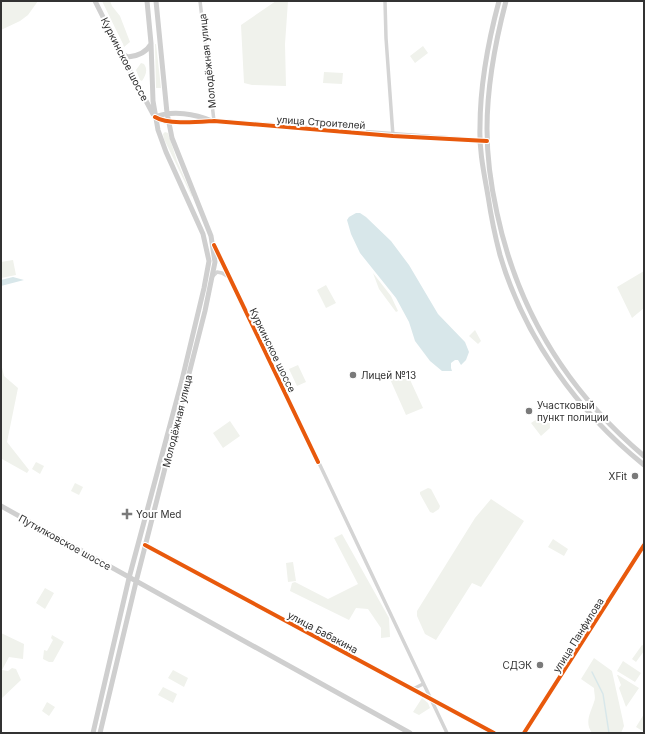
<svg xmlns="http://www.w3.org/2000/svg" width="645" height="734" viewBox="0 0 645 734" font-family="Inter,sans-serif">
  <rect width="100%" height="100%" fill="#fff"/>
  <path fill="#f0f2ec" d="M1 1H38L28 15 20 21 1 30Z
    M102 1H110L112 6 120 16 130 42 124 47 123 44Z
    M276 1H288L285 44 286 86 252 85 244 83 241 25Z
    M155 44H156L161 88H156Z
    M423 46 428 53 415 63 410 56Z
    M141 63 144 64C148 70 146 75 142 81L140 80 136 70Z
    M324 72 343 73 342 84 323 83Z
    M165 132 168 133 177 161 192 195V197L164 139 163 134Z
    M13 260 16 275 1 278V262Z
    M644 271V308L632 318 617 287Z
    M373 273 391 296 398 311 396 312 379 289Z
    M326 285 336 303 326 308 317 290Z
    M475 330 481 341 478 344 469 336Z
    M1 363 4 376 18 388 7 442 29 470 27 473 2 459 1 463Z
    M298 365 306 382 297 386 289 369Z
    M406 371 423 408 406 415 390 379Z
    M549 411 550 428 541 436 531 423Z
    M230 421 240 436 223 448 213 433Z
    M36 462 44 466 40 474 32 469Z
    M75 483 83 487 79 495 71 491Z
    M428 488 431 489 440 506 439 509 433 513 430 512 420 494V492Z
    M491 499 524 521 481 587 472 583 436 640 425 634 417 616V611L475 518Z
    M342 534 389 618 390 637 381 638V628L368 609 356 608 349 620 290 591 292 583 295 582 328 599 358 584 334 538Z
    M553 539 568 549 564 556 548 547Z
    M293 562 296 581 288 582 286 563Z
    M45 588 54 593 45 609 36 603Z
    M1 633 24 644 23 659 9 657 2 670 8 671 12 668 16 669 21 680 1 699Z
    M52 635 64 642 53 662H49L43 659 44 650 47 651 53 640 51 638Z
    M642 645 644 646V651L636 662 632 659Z
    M594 658 612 671 623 721 624 726 621 733H592C584 722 591 712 594 702 596 698 594 693 594 688L581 679Z
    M623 661 641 673 635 682 617 671Z
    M173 670 188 678 184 687 168 678Z
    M617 675H618L639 688 626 707 619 688 621 685Z
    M163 687 177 694 173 703 158 695Z
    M422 698 428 703 430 708 419 715 413 712Z
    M47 702 55 707 49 716 42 711Z
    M644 714V732L636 727Z"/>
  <path fill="#d8e7ea" d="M356 213H360L366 217 391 241 409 265 438 314 465 342 469 352 466 360 461 365 458 360H455L451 363V368L452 371H442L430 361 415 341 409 322 396 298 360 253 351 234 347 220 349 217Z
    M13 277 24 280 1 286V280Z"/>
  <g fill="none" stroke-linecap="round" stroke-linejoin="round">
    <path stroke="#d8e7ea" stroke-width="1.5" d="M592 672 603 694 609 733"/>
    <path stroke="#d4d4d4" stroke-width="3.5" d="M200 1 214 121
      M385 1 386 38 393 136
      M214 247 318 462
      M213 276 217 272 222 273 227 276
      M319 463 447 733
      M411 688H415L423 684"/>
    <path stroke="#cfcfcf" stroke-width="5" d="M95 1 129 69 153 114
      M499 1C488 42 480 84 480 127 479 150 484 173 488 196 491 216 495 236 500 255 524 337 578 412 644 465
      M506 1C495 43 487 86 487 129 487 157 491 186 497 213 518 312 567 391 644 456
      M122 54 128 57C137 56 146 53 151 44
      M155 117C168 125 198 122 214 121L482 141
      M155 117C173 110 195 114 212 121
      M1 506 410 733
      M145 545 494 733
      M93 733 129 578 181 384 204 288 209 261 203 234 166 152 158 130 153 101 151 43 147 1
      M100 733 136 582 205 311 215 262 211 236 172 138 167 113 156 1
      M524 733 644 545"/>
    <g stroke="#fff" stroke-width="6">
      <path id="cycleway" d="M155 117C168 125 198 122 214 121L393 136 487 141
        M214 245 318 462
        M145 545 494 733
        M524 733 644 545"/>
    </g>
    <use href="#cycleway" stroke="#e8590c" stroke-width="4"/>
  </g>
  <g fill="#7a7a7a" stroke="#fff" stroke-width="1.5">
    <circle cx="353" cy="375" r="4"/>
    <circle cx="529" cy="411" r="4"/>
    <circle cx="635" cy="476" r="4"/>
    <path d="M125 508h4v4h4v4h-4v4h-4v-4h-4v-4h4z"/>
    <circle cx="540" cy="665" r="4"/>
  </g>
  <g text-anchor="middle" stroke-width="4" stroke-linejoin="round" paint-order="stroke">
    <g font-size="10" fill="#323232" stroke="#fff">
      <text transform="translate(125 59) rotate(63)" y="4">Куркинское шоссе</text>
      <text transform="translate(207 61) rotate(-96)" y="4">Молодёжная улица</text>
      <text transform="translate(321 122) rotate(4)" y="4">улица Строителей</text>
      <text transform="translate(273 350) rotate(64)" y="4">Куркинское шоссе</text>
      <text transform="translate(177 421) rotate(-76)" y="4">Молодёжная улица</text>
      <text transform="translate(65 542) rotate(29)" y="4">Путилковское шоссе</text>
      <text transform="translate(323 632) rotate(28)" y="4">улица Бабакина</text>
      <text transform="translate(578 635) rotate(-58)" y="4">улица Панфилова</text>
    </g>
    <g font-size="10" fill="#323232" stroke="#fff" text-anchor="start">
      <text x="361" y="379">Лицей №13</text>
      <text x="537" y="409">Участковый<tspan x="537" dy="12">пункт полиции</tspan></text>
      <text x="627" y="480" text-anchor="end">XFit</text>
      <text x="136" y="518">Your Med</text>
      <text x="532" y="669" text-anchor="end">СДЭК</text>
    </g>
  </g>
  <rect width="645" height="734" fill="none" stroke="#323232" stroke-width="4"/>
</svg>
